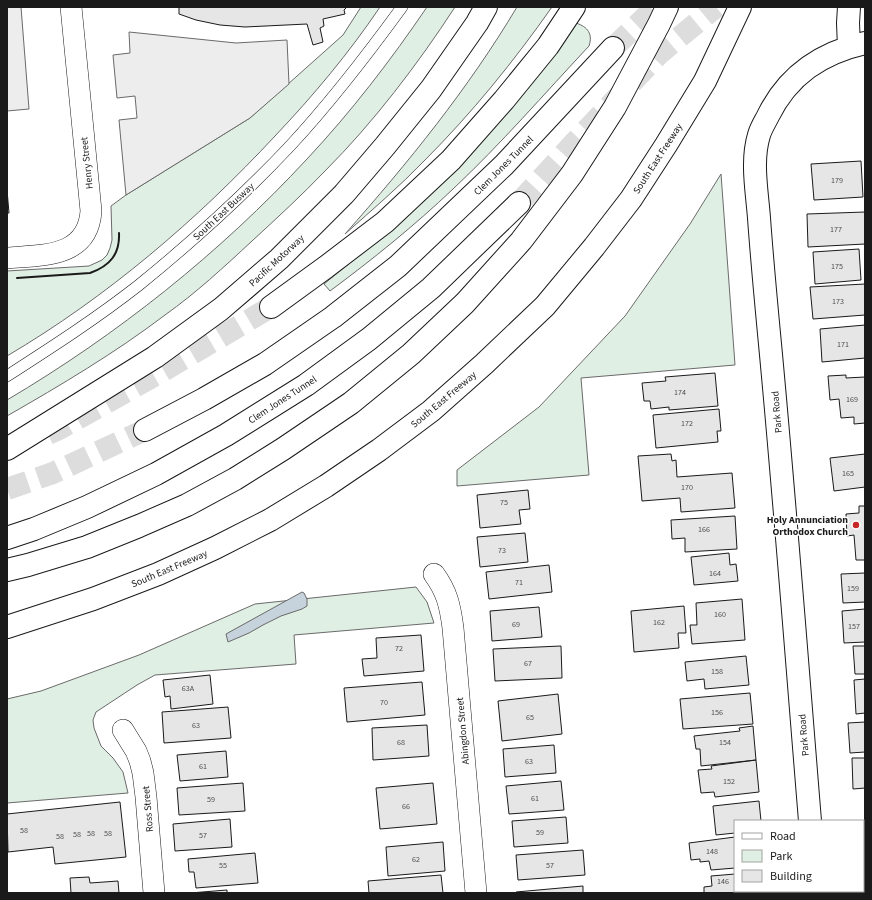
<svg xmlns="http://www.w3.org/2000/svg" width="872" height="900" viewBox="0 0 872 900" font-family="'Source Sans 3',sans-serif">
  <rect width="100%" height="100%" fill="#fff"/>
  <path fill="#e0efe3" stroke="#6a6a6a" d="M361 7H380C349 53 313 96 275 136 197 220 107 297 7 356V271L89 266 102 260 107 255 110 248 112 240 111 206 126 195 250 118 343 35Z
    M427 7H455C418 64 373 123 325 171 302 195 277 218 252 241 224 267 196 293 165 315 115 353 61 385 7 416V400C117 335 220 253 307 159 351 112 391 60 427 7Z
    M517 7H552C514 61 472 113 425 160 400 186 372 210 345 234 408 163 468 89 517 7Z
    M576 23C588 27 593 34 589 46 544 94 501 144 453 189 414 226 373 259 330 291L324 284 377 241Z
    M721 174 735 365 581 378 589 475 457 486V470L539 407 625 316 690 224Z
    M416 587 427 602 434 623 294 635 296 664 155 675 137 685 96 712 93 720 94 728 101 746 113 758 123 772 128 793 7 803V699L41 691 139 655 255 604Z"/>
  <path fill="#ededed" stroke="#6a6a6a" d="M7 7H21L29 109 7 111Z
    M129 32 236 43 287 40 289 84 250 118 126 195 119 120 137 118 135 96 117 98 113 55 130 53Z"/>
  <path fill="#c6d2dc" stroke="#6a6a6a" d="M302 592 304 593 307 599V606L302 609 281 616 263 625 249 633 228 642 226 634Z"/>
  <path fill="#e6e6e6" stroke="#1a1a1a" d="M179 7H347L344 10 345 14 323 19 324 26 320 28 323 42 313 45 307 24 245 27 220 25 196 20 179 14Z
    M861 161 863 197 814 200 811 164Z
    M7 190 9 213H7Z
    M865 212V244L808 247 807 214Z
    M859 249 861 280 815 284 813 252Z
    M865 284V315L813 319 810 287Z
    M865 325V358L822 362 820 329Z
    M715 373 718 406 669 410V407L651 409 650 401H644L642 383 666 381 665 377Z
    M846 375V378L865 377V423L854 424V417L841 418 839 399 830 400 828 376Z
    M719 409 721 431H717L718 442 656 448 653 415Z
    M671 454 672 461 676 460 677 477 732 473 735 508 681 512 680 498 642 501 638 456Z
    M865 454V487L834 491 830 458Z
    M528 490 530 509 519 510 521 524 480 528 477 495Z
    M859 506H865V560H856L854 535 847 536 846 514 859 513Z
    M735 516 737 549 685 552V538L672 539 671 520Z
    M525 533 528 562 480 567 477 537Z
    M729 553 730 565 736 564 738 581 694 585 691 557Z
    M549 565 552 592 489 599 486 572Z
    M865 573V602L843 603 841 574Z
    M742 599 745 640 692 644 690 625H697L696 603Z
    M684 606 686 633H678L679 648 634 652 631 611Z
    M539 607 542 637 492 641 490 611Z
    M865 609V642L844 643 842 611Z
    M421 635 424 671 364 676 362 659 377 658 376 638Z
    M561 646 562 678 495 681 493 649Z
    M853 646H865V674H855Z
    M746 656 749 685 705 689 704 679 687 681 685 662Z
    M210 675 213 704 171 709 170 696 165 697 163 680Z
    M865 679V713L856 714 854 680Z
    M422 682 425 715 347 722 344 688Z
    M750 693 753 724 683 729 680 699Z
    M558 694 562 734 502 741 498 701Z
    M228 707 231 738 164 743 162 712Z
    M865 722V752L850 753 848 723Z
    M427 725 429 756 373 760 372 728Z
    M753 726 756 760 701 766 700 749H696L694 736 740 731 739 728Z
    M554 745 556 773 505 777 503 749Z
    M226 751 228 777 180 781 177 755Z
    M852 758H865V788L853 789Z
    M756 760 759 792 715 797 714 792 701 793 698 770 712 769 711 766Z
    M561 781 564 810 509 814 506 786Z
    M243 783 245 811 179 815 177 788Z
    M433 783 437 824 380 829 376 788Z
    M759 801 761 821H735V833L716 835 713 806Z
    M120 802 126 857 55 864 53 847 8 852 7 814Z
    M566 817 568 843 514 847 512 821Z
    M230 819 232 847 175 851 173 824Z
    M735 837V868L711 870 709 861 700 862V859L691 860 689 843Z
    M443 842 445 871 388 876 386 847Z
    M583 850 585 875 518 880 516 855Z
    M255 853 258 883 196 888 194 872H189L188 859Z
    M735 874V891H768V893H704V887L712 886 711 876Z
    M441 875 443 893H369L368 881Z
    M89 877 90 883 118 881 119 893H71L70 878Z
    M583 886V893H516V892Z
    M227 890V893H190Z"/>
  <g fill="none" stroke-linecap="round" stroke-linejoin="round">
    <path stroke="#ddd" stroke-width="22" stroke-dasharray="22 11" stroke-linecap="butt" d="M613 48 656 7
      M519 203 574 143 659 54 716 7
      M48 434 61 428 163 371 271 307
      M7 489 53 473 145 430"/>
    <g stroke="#1a1a1a" stroke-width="12">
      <path id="service" d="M7 376C52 347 97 318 139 285 192 242 243 196 290 146 330 103 367 55 402 7"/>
    </g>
    <g stroke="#1a1a1a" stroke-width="22">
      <path id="minor" d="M7 258C42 255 88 258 91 211L71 7
        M434 574C447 592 450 605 453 628L476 893
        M123 730 136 751 140 761 143 773 146 797 154 893
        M862 893H865"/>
    </g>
    <g stroke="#1a1a1a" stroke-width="24">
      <path id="tertiary" d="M849 7 848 23 849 47
        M810 821C797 662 785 503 770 344 766 302 762 260 759 218 757 191 751 161 759 135 761 128 765 122 768 116 788 75 821 53 865 43
        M816 891V893"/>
    </g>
    <g stroke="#1a1a1a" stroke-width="24">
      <path id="motorway" d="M271 307 326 267 385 222 451 160 504 100 548 46 574 7
        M145 430 204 399 265 364 333 317 398 266 504 165 613 48
        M7 449 155 357 221 309 279 259 344 194 385 146 431 89 477 23 486 7
        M7 538 34 529 87 507 156 474 226 435 306 385 369 339 431 288 519 203
        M7 570 28 565 87 547 139 526 187 505 235 479 283 449 351 403 411 354 465 303 521 241 572 174 615 107 659 24 667 7
        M7 627 93 599 158 574 215 548 270 520 326 486 379 450 431 411 484 364 545 306 594 247 631 199 666 145 705 81 740 7"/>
    </g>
    <use href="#service" stroke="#fff" stroke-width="11"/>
    <use href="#minor" stroke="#fff" stroke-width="21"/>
    <use href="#tertiary" stroke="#fff" stroke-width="22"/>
    <use href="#motorway" stroke="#fff" stroke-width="22"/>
    <path stroke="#1a1a1a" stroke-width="2" d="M17 278 90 273C110 266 120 254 119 233"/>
  </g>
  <circle fill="#c62828" stroke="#fff" stroke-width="1.5" cx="856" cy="525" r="4"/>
  <g text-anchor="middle" stroke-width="3" stroke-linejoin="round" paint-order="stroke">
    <g font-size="8" fill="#4d4d4d">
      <text x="837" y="183">179</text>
      <text x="836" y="232">177</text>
      <text x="837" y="269">175</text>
      <text x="838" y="304">173</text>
      <text x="843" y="347">171</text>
      <text x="680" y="395">174</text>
      <text x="852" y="402">169</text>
      <text x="687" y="426">172</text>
      <text x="848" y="476">165</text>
      <text x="687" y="490">170</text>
      <text x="504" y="505">75</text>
      <text x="704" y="532">166</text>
      <text x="502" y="553">73</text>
      <text x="715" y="576">164</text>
      <text x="519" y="585">71</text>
      <text x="853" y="591">159</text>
      <text x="720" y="617">160</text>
      <text x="659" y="625">162</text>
      <text x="516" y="627">69</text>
      <text x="854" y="629">157</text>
      <text x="399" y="651">72</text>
      <text x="528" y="666">67</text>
      <text x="717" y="674">158</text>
      <text x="188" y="691">63A</text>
      <text x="384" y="705">70</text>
      <text x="717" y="715">156</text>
      <text x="530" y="720">65</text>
      <text x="196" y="728">63</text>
      <text x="401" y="745">68</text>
      <text x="725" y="745">154</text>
      <text x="529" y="764">63</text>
      <text x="203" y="769">61</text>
      <text x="729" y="784">152</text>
      <text x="535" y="801">61</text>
      <text x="211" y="802">59</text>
      <text x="406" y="809">66</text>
      <text x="24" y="833">58</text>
      <text x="540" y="835">59</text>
      <text x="91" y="836">58</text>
      <text x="108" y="836">58</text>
      <text x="77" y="837">58</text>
      <text x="203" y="838">57</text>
      <text x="60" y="839">58</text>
      <text x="712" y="854">148</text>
      <text x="416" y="862">62</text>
      <text x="223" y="868">55</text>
      <text x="550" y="868">57</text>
      <text x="723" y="884">146</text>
    </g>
    <g font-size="10" fill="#1a1a1a" stroke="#fff">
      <text transform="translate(657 158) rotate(-57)" y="4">South East Freeway</text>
      <text transform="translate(86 163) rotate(-96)" y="4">Henry Street</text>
      <text transform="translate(503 165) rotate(-45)" y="4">Clem Jones Tunnel</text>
      <text transform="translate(223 211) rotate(-43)" y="4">South East Busway</text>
      <text transform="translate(276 260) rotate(-43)" y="4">Pacific Motorway</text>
      <text transform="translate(282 399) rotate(-33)" y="4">Clem Jones Tunnel</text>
      <text transform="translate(443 399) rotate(-40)" y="4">South East Freeway</text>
      <text transform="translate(776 412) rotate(-95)" y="4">Park Road</text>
      <text transform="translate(169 568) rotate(-23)" y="4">South East Freeway</text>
      <text transform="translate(462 731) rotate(-95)" y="4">Abingdon Street</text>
      <text transform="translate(803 735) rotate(-95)" y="4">Park Road</text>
      <text transform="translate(147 809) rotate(-95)" y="4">Ross Street</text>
    </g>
    <g font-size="10" font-weight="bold" fill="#1a1a1a" stroke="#fff" text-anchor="end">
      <text x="848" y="523">Holy Annunciation<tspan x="848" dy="12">Orthodox Church</tspan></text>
    </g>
  </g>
  <rect width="872" height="900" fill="none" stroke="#1a1a1a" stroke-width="16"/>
  <rect x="734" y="820" width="130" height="72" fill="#ffffff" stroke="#a3a3a3"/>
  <rect x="742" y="833" width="20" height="6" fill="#ffffff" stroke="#a3a3a3"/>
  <text x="770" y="840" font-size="12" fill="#1a1a1a">Road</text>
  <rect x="742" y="850" width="20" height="12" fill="#e0efe3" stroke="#a3a3a3"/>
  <text x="770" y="860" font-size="12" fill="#1a1a1a">Park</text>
  <rect x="742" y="870" width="20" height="12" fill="#e6e6e6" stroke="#a3a3a3"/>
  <text x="770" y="880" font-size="12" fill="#1a1a1a">Building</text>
</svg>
